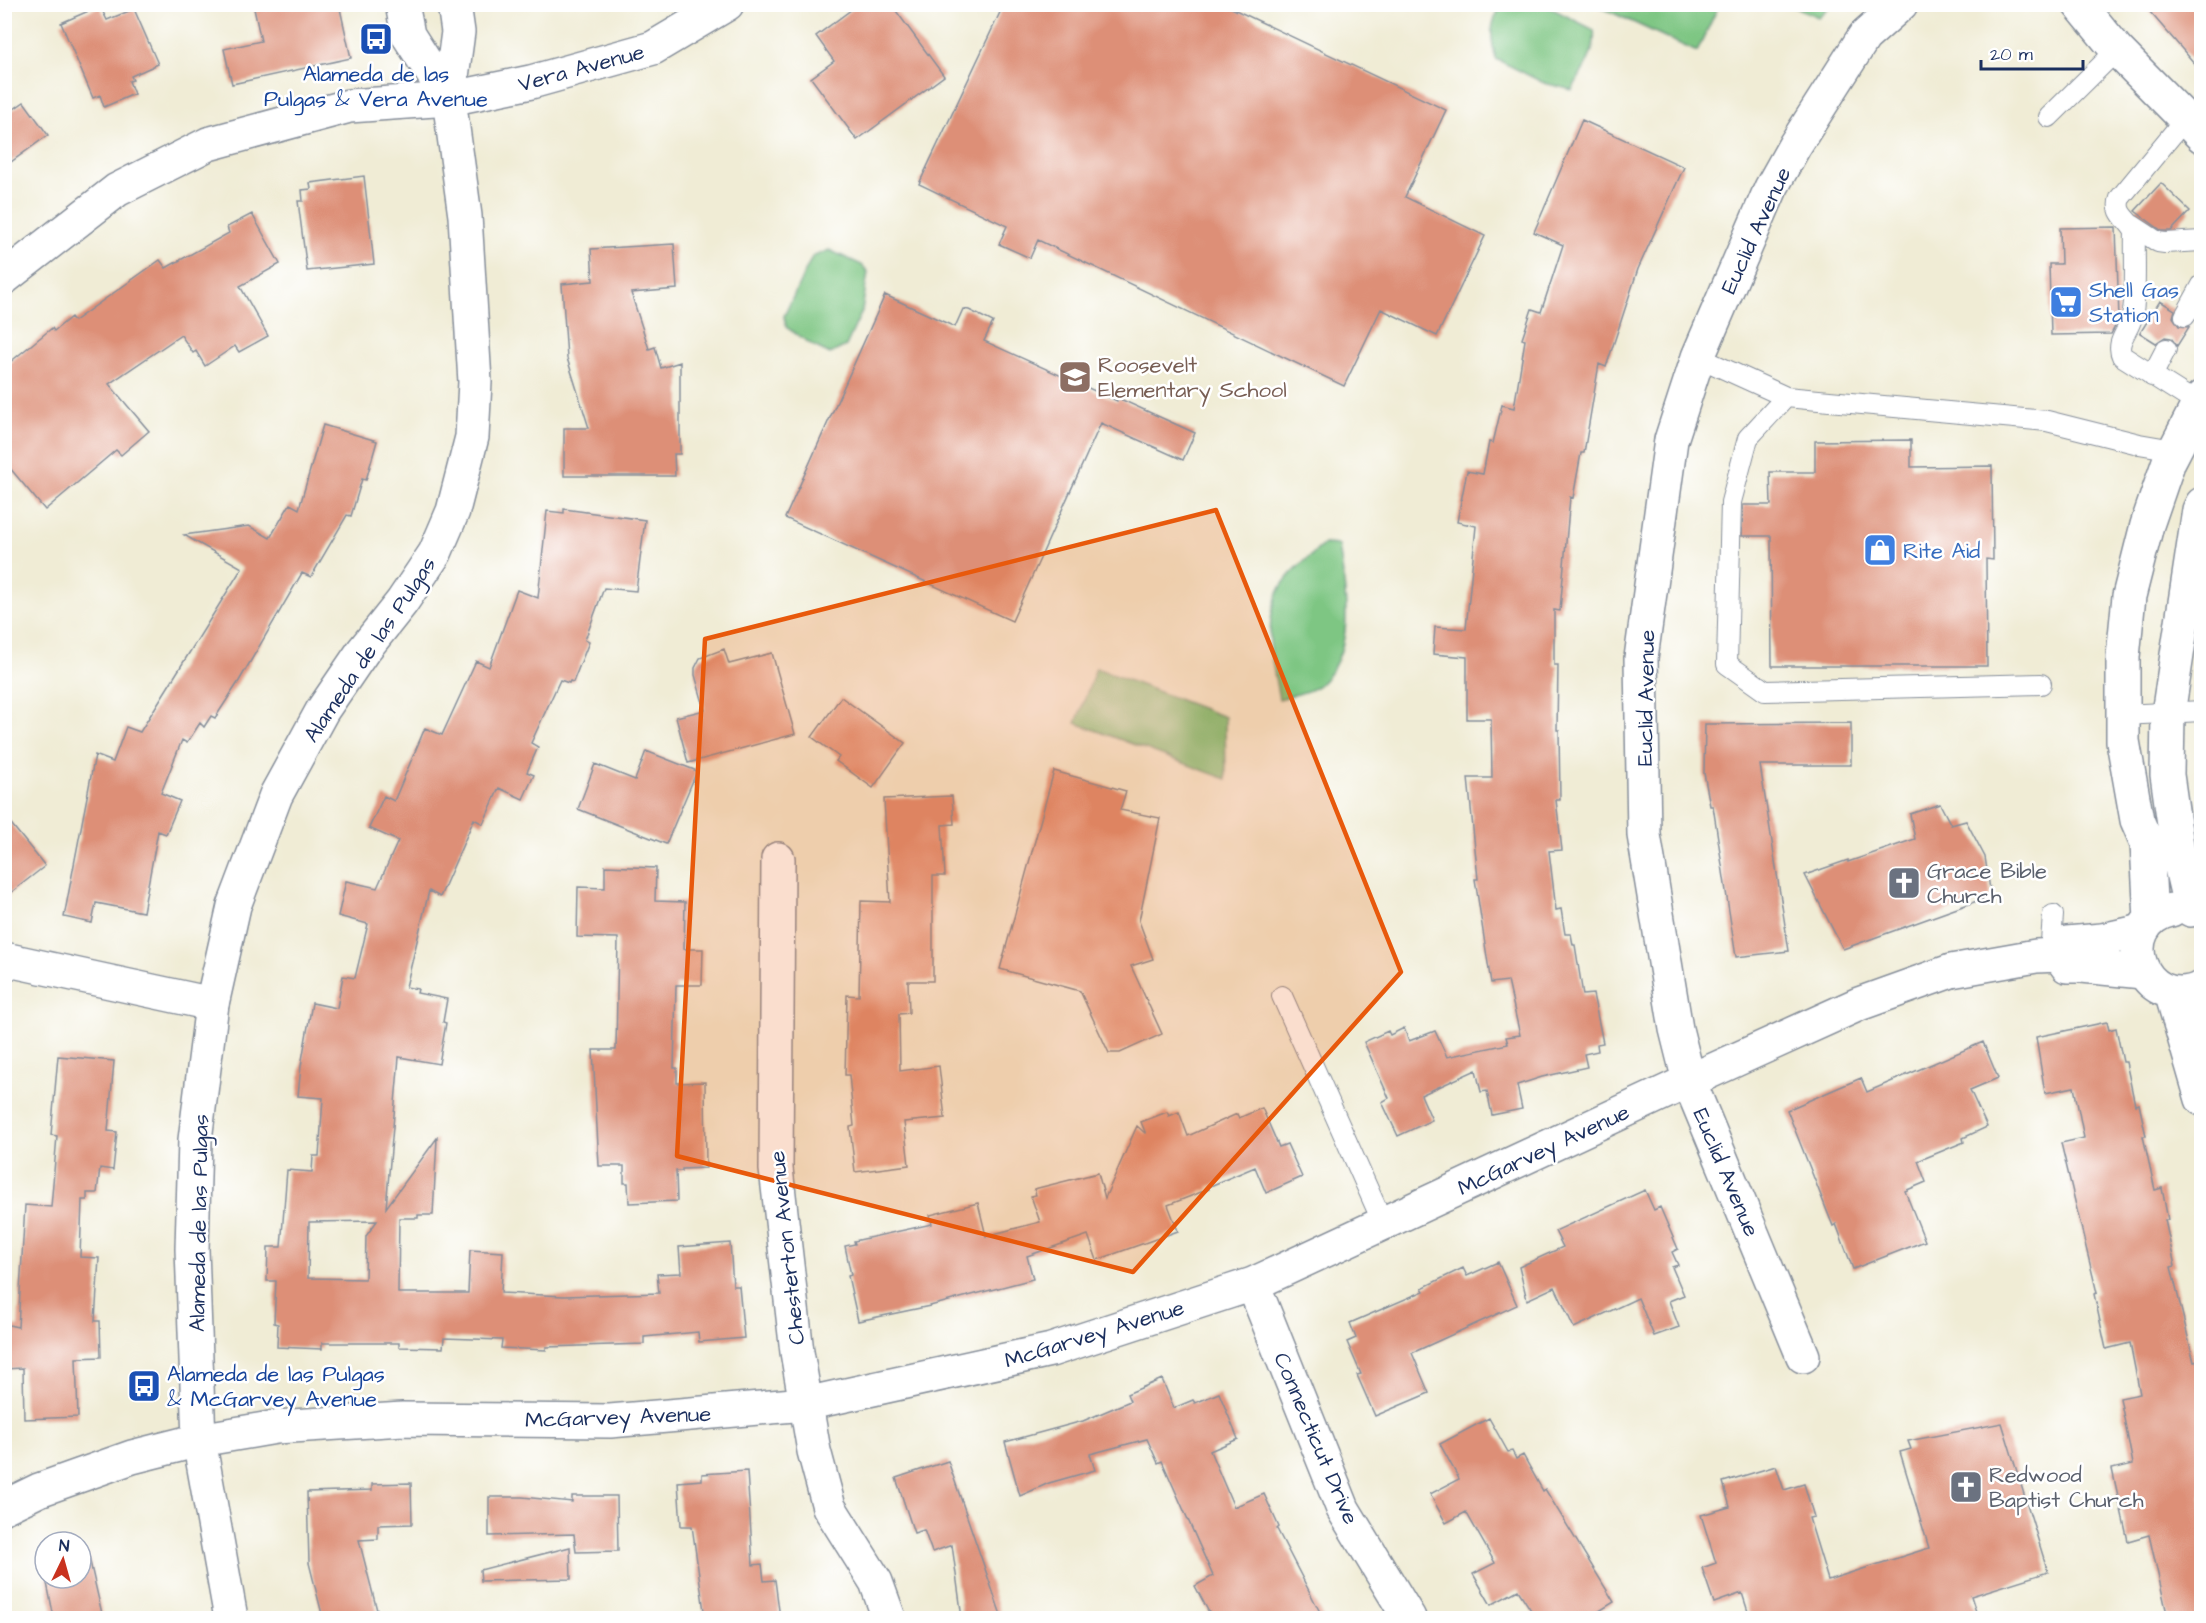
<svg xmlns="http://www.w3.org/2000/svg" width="2206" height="1623" viewBox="0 0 2206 1623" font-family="'Architects Daughter',sans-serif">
  <rect width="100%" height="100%" fill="#fff"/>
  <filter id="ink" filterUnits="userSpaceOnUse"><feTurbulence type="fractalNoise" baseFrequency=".0167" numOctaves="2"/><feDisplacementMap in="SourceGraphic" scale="12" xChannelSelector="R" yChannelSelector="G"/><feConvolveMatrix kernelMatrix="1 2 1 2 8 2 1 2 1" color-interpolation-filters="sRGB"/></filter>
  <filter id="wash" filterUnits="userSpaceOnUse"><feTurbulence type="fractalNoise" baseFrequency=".008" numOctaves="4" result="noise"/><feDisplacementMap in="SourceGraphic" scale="24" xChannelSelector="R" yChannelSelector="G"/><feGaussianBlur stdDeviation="1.35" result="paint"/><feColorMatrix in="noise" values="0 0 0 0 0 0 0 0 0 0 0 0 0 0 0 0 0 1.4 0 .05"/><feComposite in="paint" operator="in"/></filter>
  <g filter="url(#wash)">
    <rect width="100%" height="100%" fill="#f0ecd5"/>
    <path fill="#7ec683" stroke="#4c7a70" stroke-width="1.5" d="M1502 5H1545L1594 30C1597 52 1582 71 1572 90L1544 83 1496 59C1490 37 1489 24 1502 5Z
      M1596 5H1719L1697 52Z
      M1790 5 1832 4V5L1818 17Z
      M829 250 862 265 868 272 862 311 846 346 830 354 814 346 786 327 784 316 812 257Z
      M1324 544 1339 545C1345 591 1358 651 1319 685 1310 693 1291 695 1279 699 1272 663 1262 622 1281 587 1291 570 1310 557 1324 544Z
      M1096 668 1225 717 1226 779 1076 723Z"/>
    <g id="blocks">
      <path fill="#dd8f77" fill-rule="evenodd" d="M253 4H339L351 58 232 84 224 49 261 41Z
        M859 4H891L944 76 857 140 811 78 834 61 816 36Z
        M1004 4H1223L1446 110 1405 197 1485 236 1437 336 1381 309 1344 386 1038 240 1030 258 999 244 1007 226 919 184Z
        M2143 4H2202V72Z
        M100 6 107 20 134 9 158 64 131 76 133 80 129 81 134 94 104 107 100 95 93 98 61 23Z
        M24 102 48 135 4 167V116Z
        M1582 120 1684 167 1638 269 1606 367 1599 364 1584 453H1581L1573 498 1570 497 1560 611 1554 610V665H1558L1557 730H1559L1560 800H1556L1562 850 1549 851 1556 910 1561 909 1565 934H1571L1573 945H1575L1583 995 1593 994 1603 1043 1597 1044 1598 1051 1584 1054 1587 1067 1542 1077 1517 1085 1522 1109 1492 1115 1487 1091 1481 1092 1476 1070 1421 1095 1432 1120 1398 1136 1382 1102 1389 1098 1364 1042 1388 1031 1390 1035 1404 1028 1409 1041 1435 1031 1447 1057 1508 1044 1506 1037 1520 1035 1508 981 1491 983 1475 879H1478L1468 778H1492L1491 719H1467V657L1433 654 1435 627 1466 629 1476 526 1457 522 1467 471 1483 474 1489 442 1493 443 1502 405 1514 408 1525 340 1522 339 1532 309 1541 312 1563 245 1534 232Z
        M364 176 374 264 307 271 298 201H303L302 190 311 189 310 183Z
        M2161 183 2190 211 2171 231H2162L2135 211Z
        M252 214 280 264 240 286 268 336 239 352 235 346 205 366 196 351 193 353 181 335 109 384 149 431 121 455 116 450 45 510 4 461V367L52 328 54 331 71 317 74 321 160 260 166 268 229 233 227 227Z
        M2116 227 2119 319 2111 334 2051 335 2049 264H2061L2060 228Z
        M674 244 677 289 631 293 649 349 655 347 661 368 680 362V454H674L675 476H564V428H589L567 358 562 284 593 281 591 249Z
        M885 295 955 327 963 309 969 310 993 322 984 341 1117 401 1118 398 1195 433 1183 460 1101 423 1012 621 785 518Z
        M2160 301 2175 310 2173 317 2179 326 2189 327 2177 346 2171 338 2165 337 2156 343 2140 333Z
        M323 425 377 441 366 480 362 479 351 516 347 515 311 577 302 573 239 681 215 718 211 716 204 727 200 723 187 743 182 740 161 793 180 801 166 834 158 831 143 912 96 903 92 923 64 917 95 755 113 762 126 727 140 732 242 568 184 535 249 526 270 538 290 504 299 509Z
        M1911 440V467L1992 466 1993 560 1986 559 1987 666H1772L1771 536H1742L1743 505H1771L1770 472H1815V441Z
        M564 509 645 520 636 591 604 588 585 640 589 642 573 682 570 681 569 683 560 680 531 743 538 747 527 772 534 775 523 799 499 788 483 824 474 819 440 897 429 891 406 987 418 989 417 993 447 999 443 1022 446 1023 439 1064 399 1057 386 1208 437 1138 433 1215H418V1218H399L398 1293H468L470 1250 503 1252 501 1293 564 1296 659 1293 657 1274 681 1273 679 1247 730 1243 733 1286H739L744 1338 699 1342 698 1332 644 1337V1344L546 1347V1350L501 1348 502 1340 444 1338 443 1348 399 1347V1343H322V1349L277 1347 278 1324 274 1323 276 1281H267L268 1247H281L287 1170 312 1172 313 1156H319L323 1098 298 1096 301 1066 312 1003 337 1008 343 976 355 978 368 924 338 916 346 881 377 888 398 841 369 828 384 796 394 801 425 728 442 735 476 661 489 667 517 590 538 598 547 511 564 513ZM377 1221 366 1236 365 1279 308 1278 309 1222Z
        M724 649 729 664 772 653 795 734 688 763 676 717 705 710 695 675V668L700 658Z
        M841 697 905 743 873 788 836 761 839 757 812 737Z
        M1851 723V765H1760L1789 951 1736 957 1713 806H1710L1704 773 1705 724Z
        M646 751 697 771 666 844 578 809 595 764 635 780Z
        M1054 771 1126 791 1120 810 1160 818 1139 921 1153 959 1131 966 1162 1034 1120 1053H1109L1080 991 1000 969Z
        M952 796 954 824 942 825 945 876H933V981H908L909 1013 899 1014 900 1071 939 1066 945 1118 904 1122 909 1165 855 1172 850 1127 854 1126 849 1075H845L847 995 859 996 861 901 890 902 884 799Z
        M1940 804 1951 825 1966 821 1985 857 1991 896 1843 949 1805 875 1848 860V862L1915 839 1910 814Z
        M4 815 45 866 4 898Z
        M605 866 656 868 655 901 685 902 684 949H703L702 985H676L674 1068H677V1083L705 1082 706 1168 682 1169V1171H676L677 1201 629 1203 628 1183H624V1166H599L593 1050H616L618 938 577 937 578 887 605 888Z
        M2107 1022 2109 1030 2116 1028 2123 1062H2126L2135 1105 2139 1104 2146 1136H2143L2155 1190 2162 1188 2168 1220H2165L2175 1266 2171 1267 2194 1362 2198 1361 2202 1378V1618H2168L2149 1535 2128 1541 2112 1469 2133 1464 2120 1398 2140 1394 2130 1343 2106 1349 2094 1294 2097 1293 2061 1143 2084 1138 2074 1087 2045 1093 2036 1037Z
        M1983 1042 1998 1078 1970 1090 1987 1127 1963 1138 1964 1142 1918 1161 1926 1182 1905 1191 1925 1241 1853 1269 1836 1224 1833 1226 1787 1110 1861 1078 1867 1092Z
        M58 1056 114 1061 108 1131 117 1132 113 1170 100 1168 97 1193H87V1200H82L80 1257 99 1258 95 1321H100L101 1357 76 1358 78 1417 24 1419 23 1368 4 1369V1324L18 1327 25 1205 51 1207 57 1136 51 1135Z
        M1262 1108 1279 1147 1287 1144 1302 1177 1266 1193 1255 1167 1208 1187 1209 1189 1168 1205 1178 1231 1097 1260 1088 1235 1027 1256 1033 1279 930 1306 858 1321 848 1276 851 1275 845 1246 855 1244 854 1241 932 1224 930 1215 978 1203 986 1236 1040 1222 1031 1196 1036 1195 1034 1189 1098 1173 1105 1198 1137 1126 1146 1134 1141 1122 1167 1112 1169 1116 1179 1112 1188 1136 1237 1114 1239 1118Z
        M1645 1190 1654 1210 1660 1207 1678 1249 1672 1252 1678 1265 1672 1267 1684 1295 1669 1301 1679 1327 1654 1336 1638 1298 1574 1328 1555 1287 1527 1300 1519 1267 1563 1247 1555 1231Z
        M1498 1262 1517 1305 1412 1353 1429 1393 1375 1416 1357 1375 1361 1374 1347 1342 1356 1338 1350 1323 1424 1291 1422 1288 1463 1268 1467 1276Z
        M1162 1379 1174 1408 1193 1400 1195 1403 1219 1393 1238 1439 1210 1451 1234 1507 1264 1494 1279 1527 1277 1529 1323 1618H1212L1195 1586 1213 1576 1162 1461 1158 1463 1147 1439 1090 1454 1095 1470 1049 1483 1020 1496 1005 1442 1083 1421 1130 1401 1127 1394Z
        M1489 1418 1508 1452 1512 1451 1516 1459 1523 1455 1543 1491 1545 1489 1614 1602 1588 1618H1536L1518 1590 1491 1605 1473 1574 1495 1563 1466 1512 1446 1523 1430 1494 1459 1479 1440 1444Z
        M2002 1423 2048 1572 1971 1596 1978 1618H1750L1742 1593 1714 1603 1702 1568 1716 1563 1701 1515 1730 1507 1723 1482 1776 1466 1784 1490 1804 1484 1814 1517 1809 1518 1828 1580 1929 1548 1900 1452 1911 1449 1908 1441Z
        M948 1461 974 1537 1002 1618H962L952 1545 932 1552 924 1530 914 1533 896 1478Z
        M747 1471 753 1565 762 1564 764 1581 775 1580 780 1618H705L692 1526H681L678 1482 702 1480V1474Z
        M411 1483 412 1524 378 1525V1539L359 1540 379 1618H323L309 1563 307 1492 372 1490V1484Z
        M572 1496H617L618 1551 576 1552 574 1534 489 1536V1497H522L572 1502Z
        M570 1547 571 1579 481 1581 480 1570Z
        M88 1553 103 1618H54L46 1578H81V1554Z"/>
    </g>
  </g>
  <g filter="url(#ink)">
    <use href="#blocks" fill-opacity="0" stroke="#868e9a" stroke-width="1.5"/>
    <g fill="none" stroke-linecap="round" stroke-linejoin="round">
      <g stroke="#868e9a" stroke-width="22">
        <path id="service" d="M2049 117 2117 50
          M2185 119 2120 198C2114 214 2129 219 2135 232 2134 256 2137 295 2132 317 2129 331 2115 342 2122 356L2198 404
          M2132 225 2158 242 2165 243 2202 241
          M2185 316 2202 285
          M1698 357 1786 397 2047 421 2139 444 2174 450
          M2152 376 2166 349
          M1786 397 1748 438 1731 502 1727 664 1765 691 2041 684
          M2123 715 2202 711
          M2050 955 2053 915
          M1282 996 1383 1223"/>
      </g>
      <g stroke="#868e9a" stroke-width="36">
        <path id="minor" d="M2079 4 2117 50 2202 136
          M4 278 117 190 208 144 349 106 449 99 531 82 653 48 727 4
          M778 859 776 1169 797 1352 814 1451 829 1507 876 1582 889 1618
          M2142 931 2102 940 2067 943 2059 955 2067 966H2082L2143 972
          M4 959 212 1004
          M1253 1284 1343 1509 1409 1618
          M1803 1356 1689 1081 1676 1029 1644 835 1641 658 1671 440 1698 357 1771 188 1795 145 1864 37 1901 4
          M4 1507 39 1490 132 1457 199 1440 276 1427 403 1419 610 1421 805 1404 1051 1350 1253 1284 1689 1081 1859 1004 1951 971 2036 956 2059 955"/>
      </g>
      <g stroke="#868e9a" stroke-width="36">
        <path id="tertiary" d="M2171 910C2111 924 2140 1015 2202 988
          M2191 910 2179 859 2167 775 2168 714 2199 510 2202 504
          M2151 920 2147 843 2137 820 2123 741V657L2129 596 2147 525 2169 461 2202 397
          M2171 992 2202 1099"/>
      </g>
      <g stroke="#868e9a" stroke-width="36">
        <path id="secondary" d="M402 4 408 35 449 99
          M231 1618 199 1440 194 1304 192 1249 195 1140 212 1004 234 906 276 795 322 711 363 651 402 602 435 553 453 511 472 437 475 382 465 216 449 99 458 32 454 4"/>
      </g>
      <use href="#service" stroke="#fff" stroke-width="20"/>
      <use href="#minor" stroke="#fff" stroke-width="33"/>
      <use href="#tertiary" stroke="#fff" stroke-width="33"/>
      <use href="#secondary" stroke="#fff" stroke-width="33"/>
    </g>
  </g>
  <path fill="#e8590c" fill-opacity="0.2" stroke="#e8590c" stroke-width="4.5" stroke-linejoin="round" d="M1216 510 1401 972 1133 1272 677 1156 705 639Z"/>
  <defs>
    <g id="bus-square" transform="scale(1.725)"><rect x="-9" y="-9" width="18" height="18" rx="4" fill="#1a4fb4" stroke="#fff"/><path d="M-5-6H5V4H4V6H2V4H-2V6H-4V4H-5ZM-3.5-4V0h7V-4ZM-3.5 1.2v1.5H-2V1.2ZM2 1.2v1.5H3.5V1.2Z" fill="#fff"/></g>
    <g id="supermarket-square" transform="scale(1.725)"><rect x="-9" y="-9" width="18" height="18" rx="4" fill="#3f7fe0" stroke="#fff"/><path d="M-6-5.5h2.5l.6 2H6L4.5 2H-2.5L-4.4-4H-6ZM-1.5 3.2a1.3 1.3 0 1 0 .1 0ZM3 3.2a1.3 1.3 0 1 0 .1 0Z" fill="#fff"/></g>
    <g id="school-square" transform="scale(1.725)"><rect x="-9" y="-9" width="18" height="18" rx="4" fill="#8d6e63" stroke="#fff"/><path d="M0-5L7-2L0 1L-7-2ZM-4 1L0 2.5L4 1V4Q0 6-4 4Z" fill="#fff"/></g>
    <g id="shop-square" transform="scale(1.725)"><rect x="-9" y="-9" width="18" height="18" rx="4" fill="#3f7fe0" stroke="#fff"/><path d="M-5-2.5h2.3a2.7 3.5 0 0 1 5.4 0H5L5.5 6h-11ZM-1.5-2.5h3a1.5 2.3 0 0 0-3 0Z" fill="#fff"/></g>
    <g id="church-square" transform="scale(1.725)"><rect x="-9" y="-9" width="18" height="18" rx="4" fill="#6b7280" stroke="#fff"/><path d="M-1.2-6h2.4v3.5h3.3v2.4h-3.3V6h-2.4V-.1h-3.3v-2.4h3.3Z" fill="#fff"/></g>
  </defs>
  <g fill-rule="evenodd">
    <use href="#bus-square" x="376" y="39"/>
    <use href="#supermarket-square" x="2066" y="302"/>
    <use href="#school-square" x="1075" y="377"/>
    <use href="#shop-square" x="1880" y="550"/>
    <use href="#church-square" x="1904" y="883"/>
    <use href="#bus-square" x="144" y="1386"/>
    <use href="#church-square" x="1966" y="1487"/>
  </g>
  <g text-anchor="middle" stroke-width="5" stroke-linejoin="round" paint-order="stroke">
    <g font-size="22" fill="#1b2f5e" stroke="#fff">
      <text transform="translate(581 67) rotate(-15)" y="8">Vera Avenue</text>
      <text transform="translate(1755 230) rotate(-65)" y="8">Euclid Avenue</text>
      <text transform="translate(369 649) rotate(-56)" y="8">Alameda de las Pulgas</text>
      <text transform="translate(1645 698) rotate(-89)" y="8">Euclid Avenue</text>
      <text transform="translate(1543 1149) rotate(-25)" y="8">McGarvey Avenue</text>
      <text transform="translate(1727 1172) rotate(67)" y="8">Euclid Avenue</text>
      <text transform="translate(198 1223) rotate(-89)" y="8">Alameda de las Pulgas</text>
      <text transform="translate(786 1248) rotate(-96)" y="8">Chesterton Avenue</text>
      <text transform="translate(1094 1333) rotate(-17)" y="8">McGarvey Avenue</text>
      <text transform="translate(618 1416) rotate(-2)" y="8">McGarvey Avenue</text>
      <text transform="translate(1317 1438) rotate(67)" y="8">Connecticut Drive</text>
    </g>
    <g font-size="22" fill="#164399" stroke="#fff">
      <text x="376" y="81">Alameda de las<tspan x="376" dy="25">Pulgas &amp; Vera Avenue</tspan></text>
      <text x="167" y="1381" text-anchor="start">Alameda de las Pulgas<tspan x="167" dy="25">&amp; McGarvey Avenue</tspan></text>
    </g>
    <g font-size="22" fill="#366cbe" stroke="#fff" text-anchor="start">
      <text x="2089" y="297">Shell Gas<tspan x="2089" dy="25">Station</tspan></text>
      <text x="1903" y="558">Rite Aid</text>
    </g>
    <g font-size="22" fill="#785e54" stroke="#fff" text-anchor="start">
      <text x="1098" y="372">Roosevelt<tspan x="1098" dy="25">Elementary School</tspan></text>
    </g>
    <g font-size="22" fill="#5b616d" stroke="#fff" text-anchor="start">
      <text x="1927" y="878">Grace Bible<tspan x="1927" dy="25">Church</tspan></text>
      <text x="1989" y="1482">Redwood<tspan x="1989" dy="25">Baptist Church</tspan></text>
    </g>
  </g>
  <rect width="2206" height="1623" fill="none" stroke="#fff" stroke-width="24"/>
  <g transform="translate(63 1560) rotate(5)"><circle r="28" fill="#ffffff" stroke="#a4acbf" stroke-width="1.5"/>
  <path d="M0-4.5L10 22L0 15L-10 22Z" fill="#c8321e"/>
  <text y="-9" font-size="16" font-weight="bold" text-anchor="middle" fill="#1b2f5e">N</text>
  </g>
  <path d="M1981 60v9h102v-9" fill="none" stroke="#1b2f5e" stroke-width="3"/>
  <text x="1990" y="60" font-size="18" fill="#1b2f5e" stroke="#ffffff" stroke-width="4.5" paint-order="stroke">20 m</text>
</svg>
